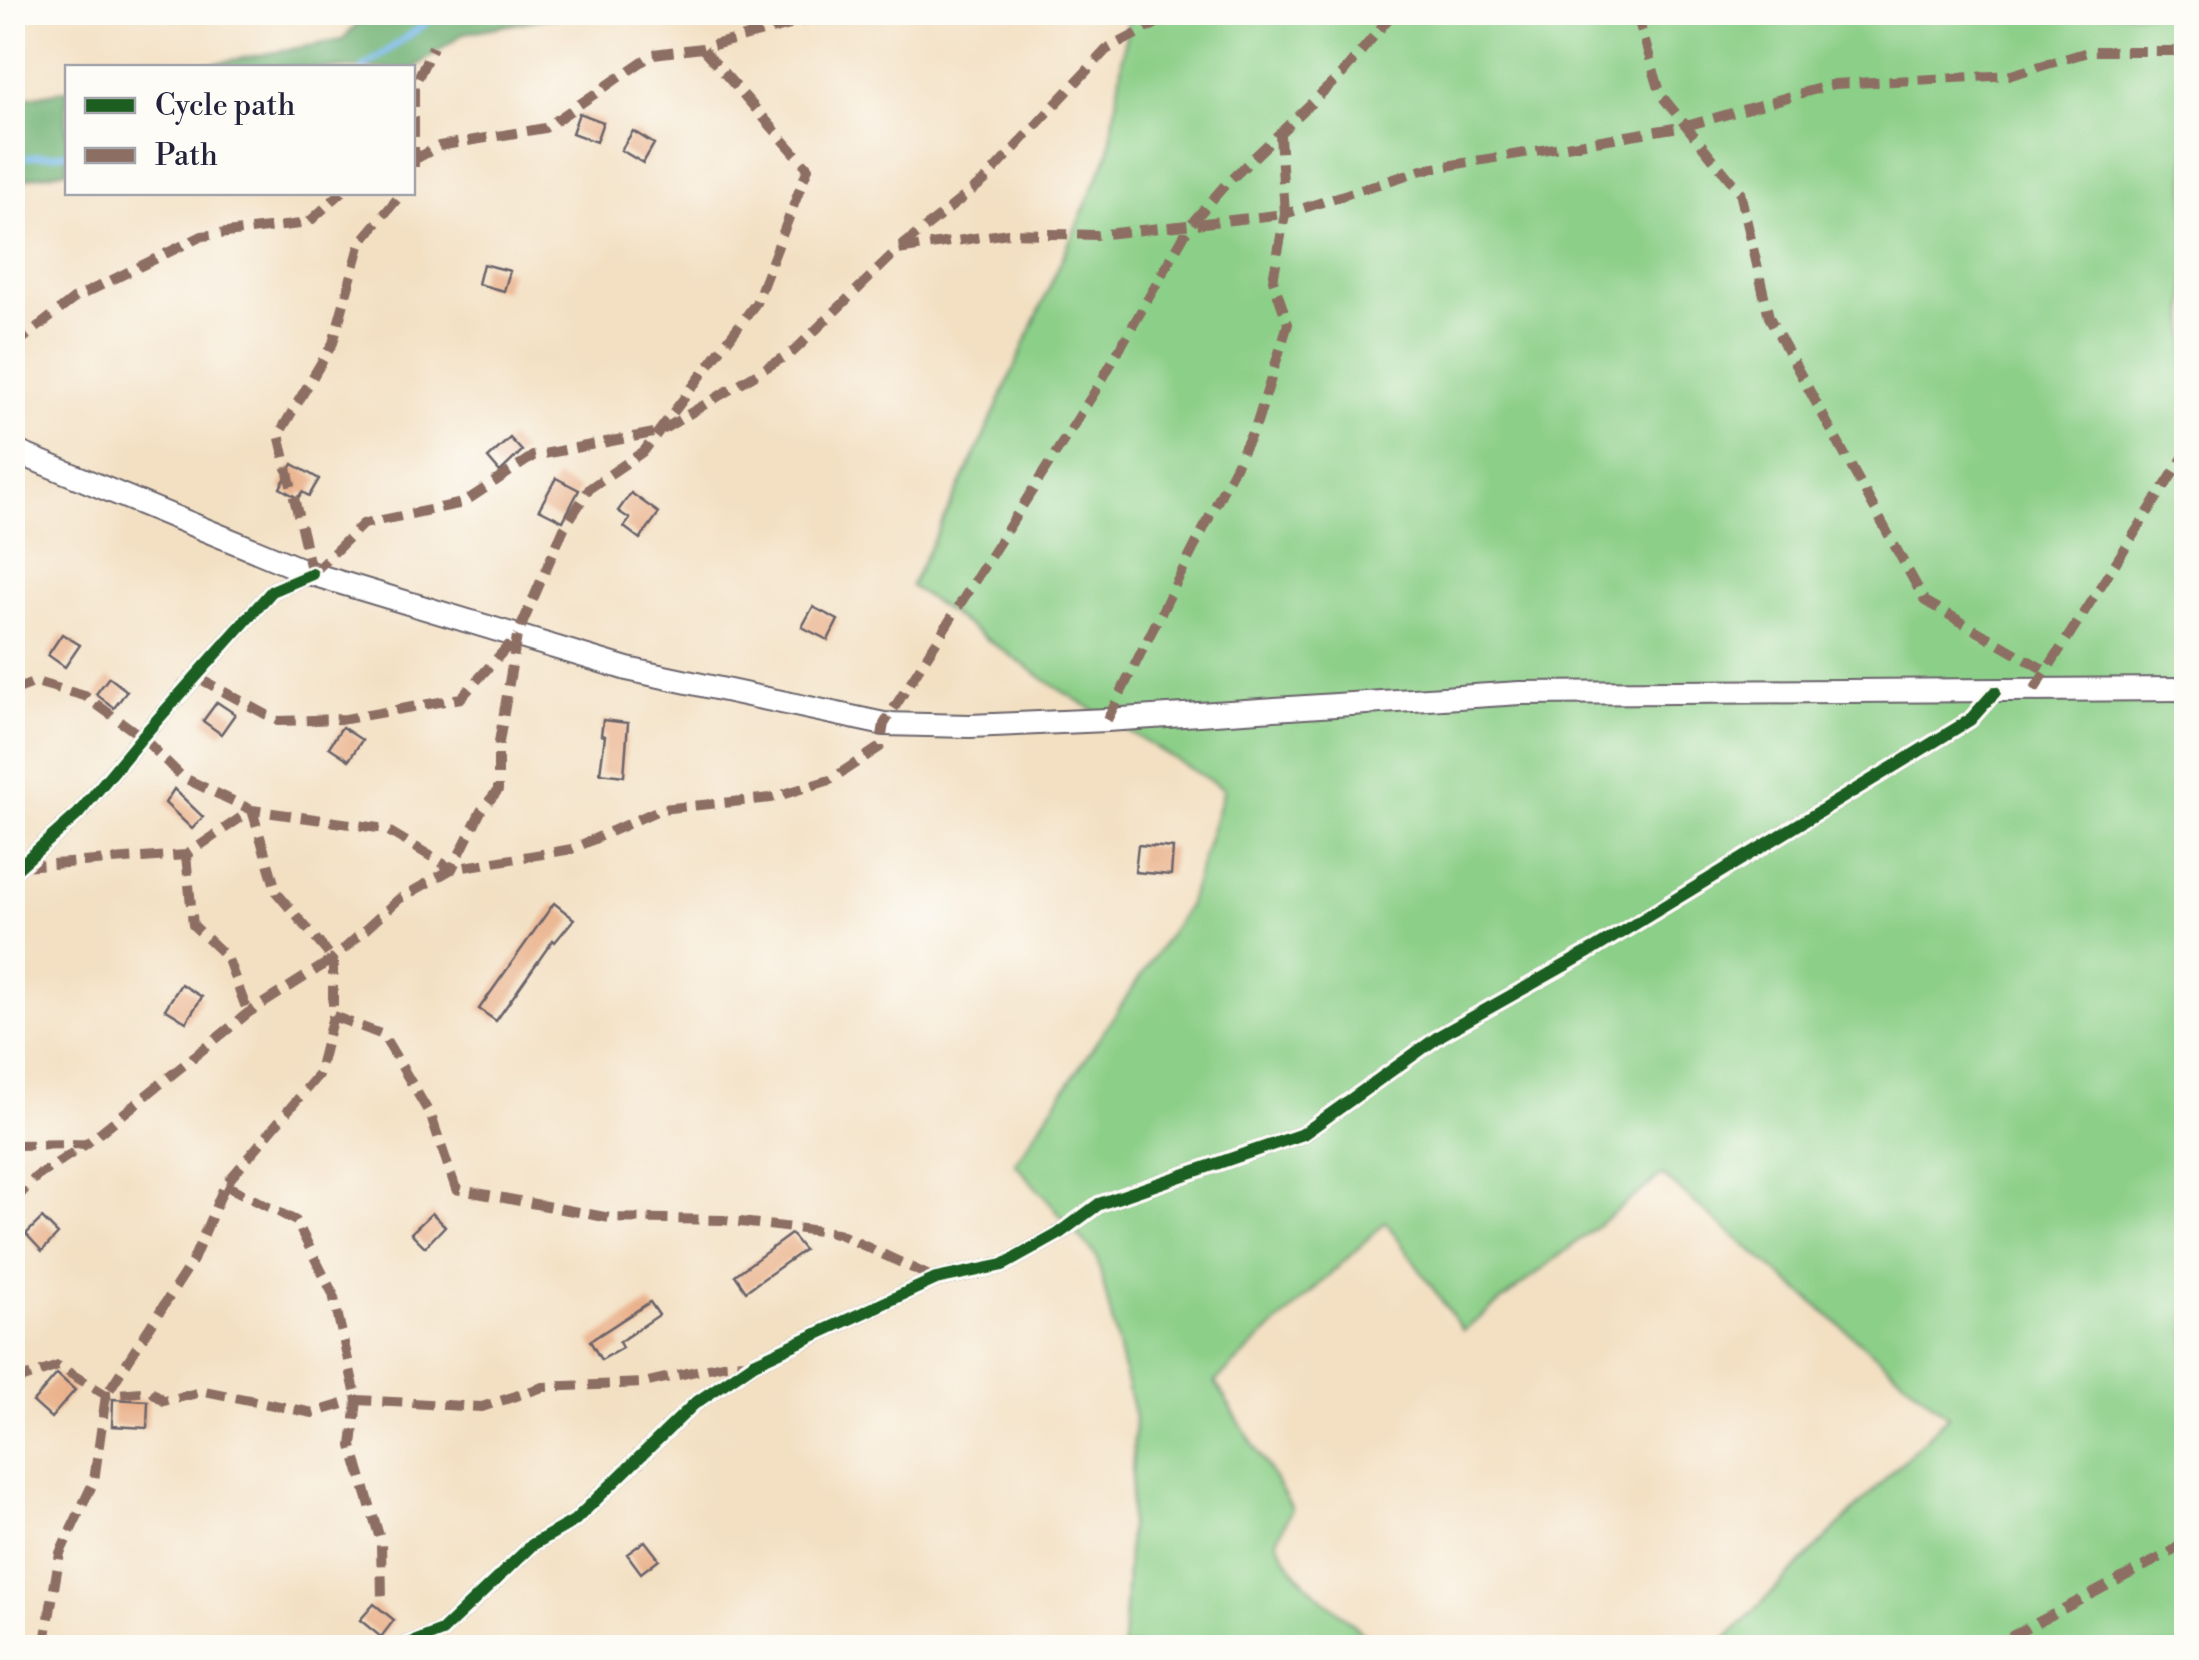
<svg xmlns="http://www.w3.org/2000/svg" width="2199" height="1660" viewBox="0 0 2199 1660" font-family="'Libre Bodoni',serif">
  <rect width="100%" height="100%" fill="#fdfcf7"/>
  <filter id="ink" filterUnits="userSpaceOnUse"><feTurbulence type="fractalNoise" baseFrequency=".01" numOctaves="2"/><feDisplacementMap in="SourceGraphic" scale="20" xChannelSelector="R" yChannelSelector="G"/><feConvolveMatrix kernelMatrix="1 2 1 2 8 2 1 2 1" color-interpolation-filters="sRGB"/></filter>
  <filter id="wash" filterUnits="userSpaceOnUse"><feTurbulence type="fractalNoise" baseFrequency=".0048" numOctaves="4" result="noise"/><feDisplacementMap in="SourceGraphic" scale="40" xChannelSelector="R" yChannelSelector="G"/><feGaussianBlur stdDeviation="2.25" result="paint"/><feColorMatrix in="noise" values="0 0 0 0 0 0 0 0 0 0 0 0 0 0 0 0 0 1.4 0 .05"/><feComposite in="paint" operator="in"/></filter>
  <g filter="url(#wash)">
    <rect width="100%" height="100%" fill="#f3e0c3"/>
    <path fill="#8ccf88" stroke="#577862" stroke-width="2.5" d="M1129 13H2186V1647H1713L1728 1637 1948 1416 1662 1175 1463 1331 1386 1222 1215 1382 1292 1508 1277 1540C1296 1588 1344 1611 1377 1647H1123L1135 1418 1097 1257 1015 1163 1188 906 1224 789 1057 688 911 586 981 443 1109 152Z"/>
    <path fill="#71b274" stroke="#4a6a58" stroke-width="2.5" d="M368 13V12L574 13 464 33 413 69 193 67 342 40Z
      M67 90V170L28 178 13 191V100Z"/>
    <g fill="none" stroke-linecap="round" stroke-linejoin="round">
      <path stroke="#78b8ec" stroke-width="6" d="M363 68 442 12
        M12 159 68 153"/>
    </g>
    <g id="blocks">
      <path fill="#eab28c" d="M579 113 603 122 596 142 572 133Z
        M633 131 654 144 643 163 621 150Z
        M483 264 510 271 504 291 478 284Z
        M510 438 522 451 500 472 488 458Z
        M293 464 319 479 309 496 302 492 298 498 280 488Z
        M556 478 579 490 563 521 539 509Z
        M631 493 659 513 640 539 624 527 630 519 618 511Z
        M813 607 838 620 828 640 802 627Z
        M62 634 80 645 65 667 48 655Z
        M109 677 127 691 114 708 96 694Z
        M217 702 235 714 221 734 203 721Z
        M603 720 628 723 624 776 600 773 605 736 601 735Z
        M342 727 362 740 349 760 329 747Z
        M174 789 203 817 192 829 165 803Z
        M1138 845 1173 848 1171 875 1135 872Z
        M554 903 574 919 555 942 553 940 496 1021 479 1009Z
        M181 984 202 997 186 1022 165 1009Z
        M432 1213 445 1226 425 1247 411 1233Z
        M42 1218 58 1234 42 1251 26 1234Z
        M791 1234 804 1250 746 1291 735 1275Z
        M650 1302 659 1315 619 1342 622 1348 601 1360 590 1341Z
        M57 1374 75 1390 51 1418 33 1402Z
        M113 1399 148 1401 147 1428 112 1426Z
        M645 1541 659 1559 641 1573 627 1554Z
        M374 1604 394 1620 381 1637 360 1620Z"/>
    </g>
  </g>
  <g filter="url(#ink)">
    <use href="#blocks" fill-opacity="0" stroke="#6b646b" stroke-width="2.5"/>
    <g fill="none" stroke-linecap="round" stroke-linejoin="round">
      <g stroke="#6b646b" stroke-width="19">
        <path id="street" d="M12 873 78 814 142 737 272 591 312 574
          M398 1648 442 1631 532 1545 574 1521 694 1404 754 1363 936 1279 1003 1265 1057 1235 1099 1204 1303 1134 1441 1035 1594 949 1970 720 1995 692"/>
      </g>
      <g stroke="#6b646b" stroke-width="26">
        <path id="secondary" d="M12 450 312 574 627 669 884 724 970 726 1107 720 1520 693 2186 689"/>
      </g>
      <use href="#street" stroke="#fff" stroke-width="15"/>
      <use href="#secondary" stroke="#fff" stroke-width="22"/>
      <path stroke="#8d6e63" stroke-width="10" stroke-dasharray="20 10" stroke-linecap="butt" d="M1636 12 1661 95 1740 192 1769 317 1925 601 2048 672
        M412 161 439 146 545 128 653 54 702 48 839 12
        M414 167V86L433 47
        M901 247 985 180 1106 50 1155 24 1164 12
        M12 347 75 298 202 236 308 223 342 192
        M312 574 363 524 463 503 533 456 659 432 794 351 898 250 1008 233 1097 235 1285 214 1280 135
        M312 574 279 434 333 343 361 242 403 192
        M197 677 278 721 346 719 461 698 517 636
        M2034 690 2186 453
        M12 691 36 682 85 696 142 737 182 777 252 810 385 829 452 869 481 811 498 790V748L517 636 564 528 590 488 644 451 756 303 808 168 702 48
        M1107 720 1257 423 1288 324 1273 280 1285 214 1422 170 1686 126 1834 84 2011 75 2091 51H2178L2186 47
        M186 855 193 925 227 957 248 1013
        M333 1016 383 1035 431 1116 456 1189 610 1218 723 1220 837 1233 936 1279
        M12 1145 86 1144 248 1013 333 959 277 893 252 810 186 855 22 866
        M225 1185 296 1221 333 1294 357 1400 352 1446 381 1542 382 1600
        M12 1203 36 1177 86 1144
        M12 1382 58 1366 106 1395 151 1391 164 1401 205 1391 313 1413 357 1400 482 1407 543 1387 644 1383 726 1364 749 1363
        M2010 1637 2171 1552 2186 1541
        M44 1648 60 1553 94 1481 106 1395 193 1260 225 1185 318 1075 333 1016V959L399 899 452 869 572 849 661 809 771 798 830 780 880 747 884 724 1099 385 1190 225 1225 185 1343 73 1394 12"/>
      <g stroke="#fdfcf7" stroke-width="19">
        <path id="cycleway" d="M12 873 78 814 142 737 272 591 312 574
          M398 1648 442 1631 532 1545 574 1521 694 1404 754 1363 936 1279 1003 1265 1057 1235 1099 1204 1303 1134 1441 1035 1594 949 1970 720 1995 692"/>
      </g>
      <use href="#cycleway" stroke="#1b5e20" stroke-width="12"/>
    </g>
  </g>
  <rect width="2199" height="1660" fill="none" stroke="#fdfcf7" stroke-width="50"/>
  <rect x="65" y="65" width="350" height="130" fill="#fdfcf7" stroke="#a5a5ac" stroke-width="2.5"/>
  <rect x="85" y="98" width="50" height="15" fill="#1b5e20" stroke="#a5a5ac" stroke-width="2.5"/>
  <text x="155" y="115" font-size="30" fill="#22223b">Cycle path</text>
  <rect x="85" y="148" width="50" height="15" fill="#8d6e63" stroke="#a5a5ac" stroke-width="2.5"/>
  <text x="155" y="165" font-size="30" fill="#22223b">Path</text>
</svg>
